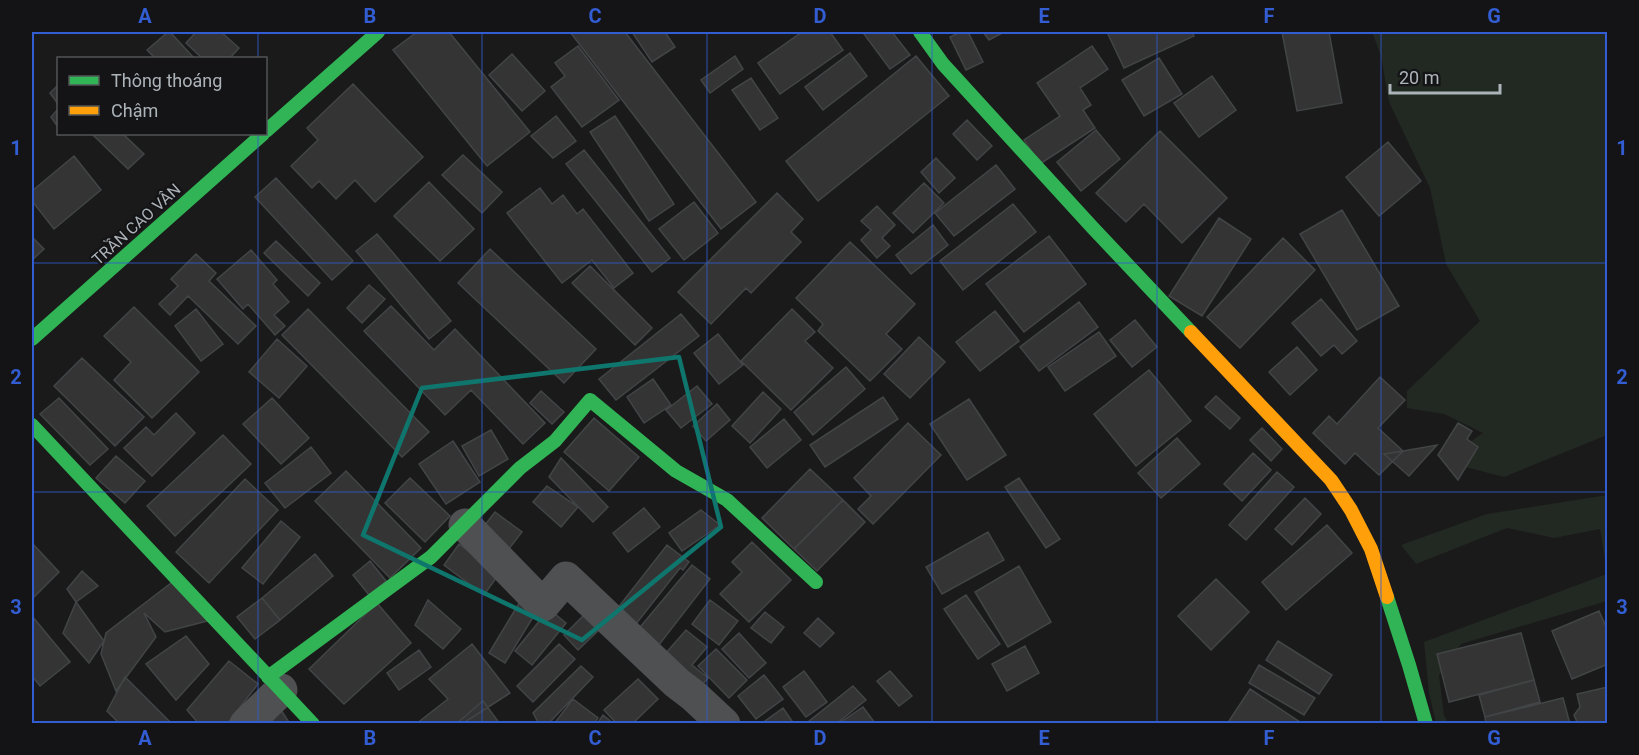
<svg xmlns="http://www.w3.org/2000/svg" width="1639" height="755" viewBox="0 0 1639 755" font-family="Roboto,sans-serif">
  <rect width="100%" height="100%" fill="#1a1a1a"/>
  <path fill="#222822" d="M1372 32H1607V435L1504 477 1442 461 1483 433 1444 414 1407 408V391L1480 321 1446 264 1430 188 1389 102 1381 56Z
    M1607 495V573L1600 529 1554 538 1507 528 1416 564 1401 545 1487 514Z
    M1607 574V601L1461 644 1439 675 1444 715 1448 723H1436L1429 693 1424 642Z"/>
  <path fill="#343435" stroke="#424546" stroke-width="1.5" d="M168 32H170L194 58H155L147 50Z
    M196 32H221L239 48 230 58H202L186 43Z
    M417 32H449L530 132 487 166 393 50Z
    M570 32H625L756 202 721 229Z
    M632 32H665L675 47 652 62Z
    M802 32H830L843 50 780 94 758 63Z
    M868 32H892L910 55 890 69 864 34Z
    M960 32H968L983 62 966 70 950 37Z
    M983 32H1004L989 40Z
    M1107 32H1192L1194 36 1124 68Z
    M1282 32H1329L1342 103 1297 111Z
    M578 46 619 100 582 127 551 87 565 76 555 63Z
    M1092 46 1108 69 1080 88 1091 105 1083 110 1095 128 1040 164 1024 140 1060 116 1037 83Z
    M850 53 867 76 823 110 805 87Z
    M512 54 545 91 522 111 489 75Z
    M735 56 743 69 710 93 701 80Z
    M916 56 949 96 818 201 786 161Z
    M1159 58 1182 94 1144 116 1122 80Z
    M1212 76 1236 110 1199 137 1174 103Z
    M751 78 778 118 760 130 732 90Z
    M353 84 423 157 375 202 355 180 336 199 319 181 312 188 291 166 318 140 307 128Z
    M58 85V104L50 93Z
    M58 109V127L51 117Z
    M556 116 576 141 553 158 531 136Z
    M615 116 674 204 649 221 590 132Z
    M967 120 992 146 977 160 953 134Z
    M1096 130 1120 159 1081 191 1057 162Z
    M1160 131 1227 198 1182 243 1144 204 1126 222 1096 193Z
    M92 134H123L144 154 128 169Z
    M1388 142 1421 181 1379 216 1346 177Z
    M584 150 670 258 652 272 566 164Z
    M463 155 502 192 482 213 442 175Z
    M74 156 101 190 54 229 32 201V191Z
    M936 158 955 178 939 193 921 172Z
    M996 165 1015 189 954 236 935 213Z
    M276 178 353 261 332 280 255 197Z
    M429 182 474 229 440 261 394 216Z
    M924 183 944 203 913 233 893 213Z
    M540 188 552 204 563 195 577 214 583 209 633 273 614 288 592 260 562 283 507 213Z
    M777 193 803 219 791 232 801 242 751 293 746 288 711 324 678 292Z
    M694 202 718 233 684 260 659 229Z
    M1013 204 1036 232 963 290 940 261Z
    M877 206 895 225 882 238 890 246 877 258 861 240 871 230 861 221Z
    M1342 210 1399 306 1357 330 1300 234Z
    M1219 218 1251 239 1202 316 1169 296Z
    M933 225 948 245 911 274 896 255Z
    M377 234 451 321 429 339 356 251Z
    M1049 236 1086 284 1024 332 986 284Z
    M32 237 44 249 32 260Z
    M1283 238 1315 270 1240 348 1207 317Z
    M276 241 320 283 308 296 264 253Z
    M850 242 915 304 886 334 902 349 870 381 818 331 823 324 796 298Z
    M490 249 596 349 564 383 458 283Z
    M251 250 277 280 273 284 289 302 274 315 285 326 275 335 248 304 243 309 217 279Z
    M196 254 216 273 209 281 256 326 238 344 188 296 170 315 159 304 178 286 171 279Z
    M590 266 652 328 635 345 572 283Z
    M369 285 385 299 362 323 347 308Z
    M1321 299 1357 341 1342 354 1334 345 1321 356 1292 323Z
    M1079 302 1098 327 1039 371 1020 347Z
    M391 306 434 350 455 329 545 423 523 444 471 390 445 415 364 331Z
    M134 307 199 372 152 418 114 380 131 362 104 336Z
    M196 309 223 344 201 361 175 326Z
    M308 309 429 432 402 457 282 335Z
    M792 309 815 332 805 341 833 368 791 410 741 361Z
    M995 311 1019 341 980 371 956 342Z
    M681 314 699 336 616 400 599 379Z
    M1135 320 1157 347 1132 367 1110 340Z
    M1099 332 1116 356 1065 391 1048 367Z
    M718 334 743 365 719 384 694 353Z
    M919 337 945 362 910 398 884 374Z
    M277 339 307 366 279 398 249 372Z
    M1297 347 1317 370 1290 395 1269 372Z
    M82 358 144 417 115 446 54 386Z
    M846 367 865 389 813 435 794 412Z
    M1149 370 1191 421 1136 466 1094 414Z
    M1380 377 1405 400 1378 428 1403 451 1379 475 1355 453 1345 464 1313 433 1329 416 1337 424Z
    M653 379 671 405 644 423 627 397Z
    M697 386 712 404 681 428 666 410Z
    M541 391 564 412 552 424 530 403Z
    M763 392 781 409 750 443 732 426Z
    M1216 396 1240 418 1230 429 1205 407Z
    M883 397 898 419 825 467 810 445Z
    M59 398 108 449 90 465 40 414Z
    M272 398 309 438 281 464 243 424Z
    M969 399 1006 455 967 480 930 424Z
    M717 404 730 420 706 441 693 426Z
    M176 413 195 433 152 476 124 448 146 427 154 435Z
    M594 418 639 457 609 491 564 452Z
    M784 419 801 440 767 468 750 447Z
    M908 423 941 455 873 524 858 509 871 496 854 478Z
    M1458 423 1472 431 1467 439 1478 447 1458 480 1438 455Z
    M1262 428 1282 449 1271 461 1250 440Z
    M491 430 508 459 479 476 462 446Z
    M223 435 251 464 175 536 147 506Z
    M1177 438 1200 464 1161 498 1138 473Z
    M453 441 480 482 446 504 419 464Z
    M1437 445 1409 476 1384 454 1403 451Z
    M311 447 331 473 285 508 265 483Z
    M1253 453 1271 470 1242 501 1224 484Z
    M116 456 145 481 125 503 96 478Z
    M561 458 608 507 593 522 549 477Z
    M810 469 843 500 794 549 762 518Z
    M346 471 421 548 390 578 315 501Z
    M1277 472 1294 487 1246 540 1229 525Z
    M410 478 450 516 425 542 385 503Z
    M1019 478 1060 539 1046 548 1005 487Z
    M245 479 278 510 209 583 176 552Z
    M547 486 578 507 561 527 533 502Z
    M1305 498 1321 514 1292 545 1275 529Z
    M843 500 865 522 817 571 794 549Z
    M644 508 660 527 628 552 613 533Z
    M701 510 720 525 682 551 669 533Z
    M495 512 522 532 505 554 478 534Z
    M281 521 300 537 263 584 242 568Z
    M1327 525 1352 553 1286 610 1262 582Z
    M988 532 1004 560 942 594 926 567Z
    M752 542 791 580 749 622 720 594 742 572 732 562Z
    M32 543 59 572 32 599Z
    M459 544 499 574 484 595 444 565Z
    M667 545 689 562 683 570 680 568 632 629 613 614Z
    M315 554 333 576 280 620 262 598Z
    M370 561 386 581 369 595 353 575Z
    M692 565 710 579 655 650 636 632Z
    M1019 566 1051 622 1008 647 975 592Z
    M82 571 98 586 76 602 67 589Z
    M1216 579 1249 612 1211 650 1178 616Z
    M175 580 207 621 165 632 144 613 156 637 116 691 101 654 106 633Z
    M966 595 1000 644 978 659 944 609Z
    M262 598 280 620 255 639 237 617Z
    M428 600 461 629 443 649 415 625Z
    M521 600 538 609 505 663 489 653Z
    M710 600 738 621 719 645 692 624Z
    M76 602 104 641 89 663 63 633Z
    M377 603 411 643 344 704 309 669Z
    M549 609 566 623 532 665 515 651Z
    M1599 611 1608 631V664L1572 679 1552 631Z
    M765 612 784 627 771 643 751 628Z
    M584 615 599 630 578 650 564 635Z
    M32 616 70 662 40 686 32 676Z
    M818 618 834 633 820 647 804 633Z
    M686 630 707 647 692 665 708 678 696 692 659 661Z
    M739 633 766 663 749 678 722 649Z
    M1521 633 1534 680 1449 702 1437 654Z
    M186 636 209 664 176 700 146 664Z
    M1278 641 1332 675 1319 694 1266 660Z
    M472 644 510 693 462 724H416L448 699 429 679Z
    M559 644 575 659 533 702 517 686Z
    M1025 646 1039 673 1007 691 992 664Z
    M716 649 747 680 729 698 698 666Z
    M419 650 431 667 399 690 387 673Z
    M229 661 258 684 227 724H199L187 710Z
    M1259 665 1315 698 1304 715 1249 683Z
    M581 666 593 677 548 724H539L533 713Z
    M804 671 827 702 806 717 783 687Z
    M890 671 912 696 899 706 877 681Z
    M764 675 783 699 756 719 738 696Z
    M125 677 172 724H120L107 711Z
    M638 679 658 699 632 724H617L604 710Z
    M1534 680 1540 702 1485 717 1479 695Z
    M853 686 866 700 836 724H809L808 722Z
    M1608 687V724H1578L1574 715 1580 707 1577 694Z
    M1250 689 1303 724H1227Z
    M1563 698 1570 724H1486L1485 717Z
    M573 699 598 718 594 724H554Z
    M483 701 500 724H456Z
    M863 707 875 723 842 724 841 722Z
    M783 708 794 724H761Z
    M281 710 290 724H264Z
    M603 715 614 724H597Z"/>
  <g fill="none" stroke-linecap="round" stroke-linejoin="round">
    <path stroke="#4e5052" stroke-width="33" d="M465 525 543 605 566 578 677 683 694 696 724 724
      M246 724 281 690"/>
    <path stroke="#30b455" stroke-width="14" d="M920 32 943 64 1092 227 1191 332
      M266 131 378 32
      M32 339 263 134
      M32 425 313 724
      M1387 597 1409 665 1426 724
      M268 677 431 557 520 468 555 441 590 400 676 471 727 500 816 582"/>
    <path stroke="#ff9f0a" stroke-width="14" d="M1191 332 1331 480 1351 510 1371 549 1387 597"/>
  </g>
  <path fill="none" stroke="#0f766e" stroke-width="4.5" stroke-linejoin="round" d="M679 357 721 527 582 640 363 535 422 388Z"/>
  <path fill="none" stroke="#325dd3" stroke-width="1.5" stroke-opacity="0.55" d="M258 32V58M482 32V724M707 32V724M932 32V724M1157 32V724M1381 32V724M258 134V724M32 263H1608M32 492H1608"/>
  <g text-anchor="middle" stroke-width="4.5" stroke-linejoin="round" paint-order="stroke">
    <g font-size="16" fill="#acb3b9" stroke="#141416">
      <text transform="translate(136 224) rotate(-42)" y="6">TRẦN CAO VÂN</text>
    </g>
  </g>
  <rect width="1639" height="755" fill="none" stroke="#141416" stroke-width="66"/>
  <rect x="57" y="57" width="210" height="78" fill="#141416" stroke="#515457" stroke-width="1.5"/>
  <rect x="69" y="76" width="30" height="9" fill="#30b455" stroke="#515457" stroke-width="1.5"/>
  <text x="111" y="87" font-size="18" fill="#acb3b9">Thông thoáng</text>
  <rect x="69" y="106" width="30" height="9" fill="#ff9f0a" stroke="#515457" stroke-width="1.5"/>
  <text x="111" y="117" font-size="18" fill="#acb3b9">Chậm</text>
  <path d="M1390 84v9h110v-9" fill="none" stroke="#acb3b9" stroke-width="3"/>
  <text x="1399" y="84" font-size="18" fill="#acb3b9" stroke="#141416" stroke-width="4.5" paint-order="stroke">20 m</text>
  <rect x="33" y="33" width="1573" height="689" fill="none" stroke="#325dd3" stroke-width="2"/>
  <g font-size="20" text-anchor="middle" font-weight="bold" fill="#325dd3">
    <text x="145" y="23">A</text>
    <text x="370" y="23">B</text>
    <text x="595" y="23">C</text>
    <text x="820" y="23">D</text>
    <text x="1044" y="23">E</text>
    <text x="1269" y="23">F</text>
    <text x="1494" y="23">G</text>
    <text x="16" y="155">1</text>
    <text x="1622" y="155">1</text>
    <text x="16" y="384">2</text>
    <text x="1622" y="384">2</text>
    <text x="16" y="614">3</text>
    <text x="1622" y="614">3</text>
    <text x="145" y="745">A</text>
    <text x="370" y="745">B</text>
    <text x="595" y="745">C</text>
    <text x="820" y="745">D</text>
    <text x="1044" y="745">E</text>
    <text x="1269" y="745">F</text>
    <text x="1494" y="745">G</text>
  </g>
</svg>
